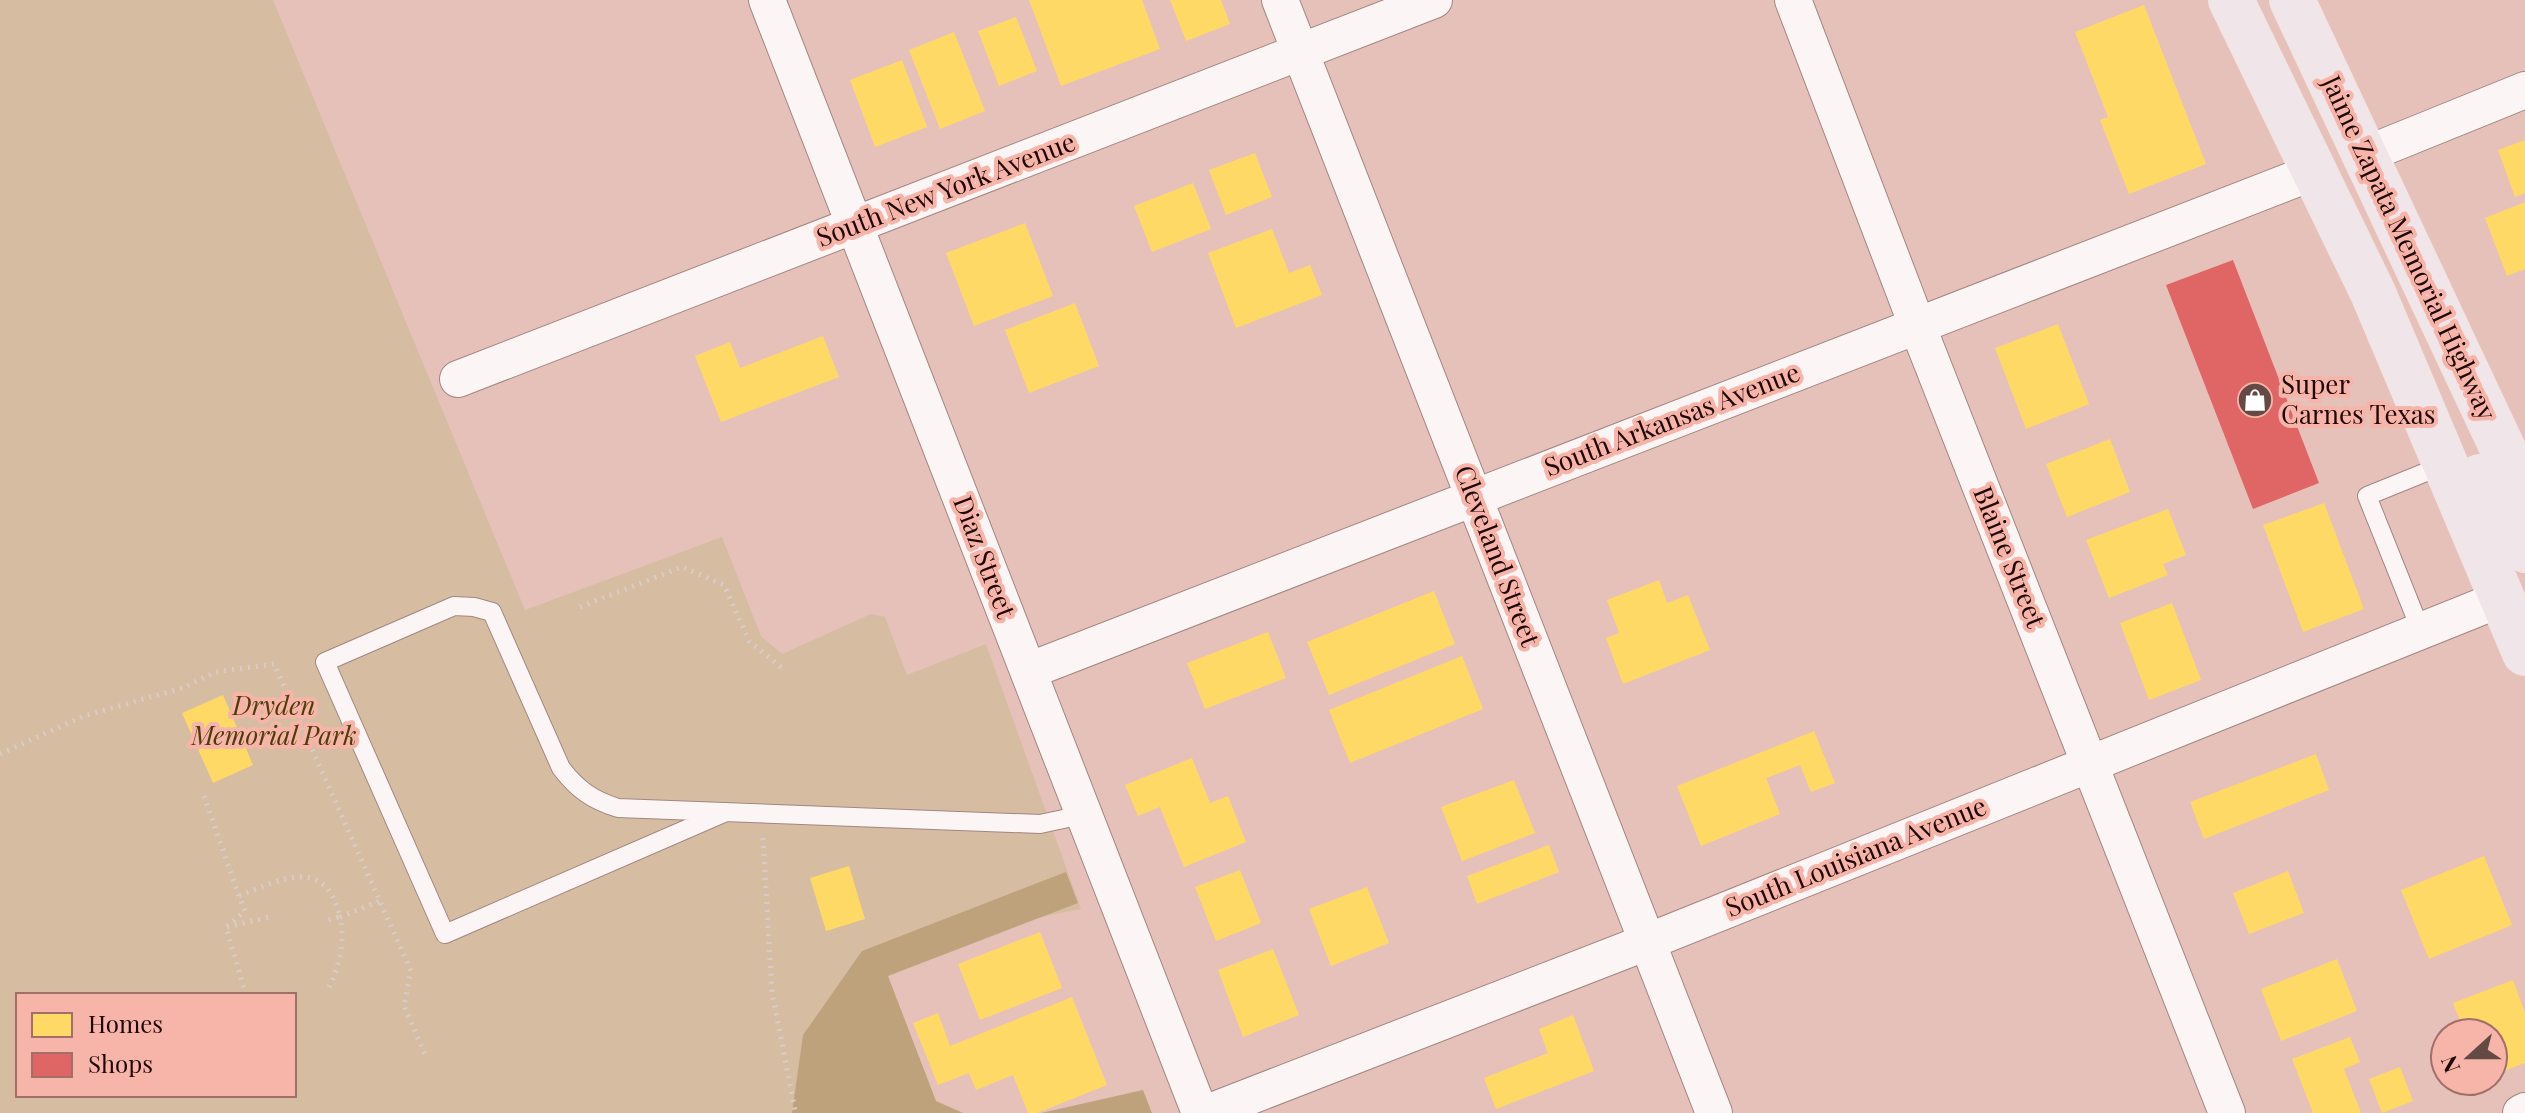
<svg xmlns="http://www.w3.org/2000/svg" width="2525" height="1113" viewBox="0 0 2525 1113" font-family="'Playfair Display',serif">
  <rect width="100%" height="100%" fill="#e6c1ba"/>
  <path fill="#d6bda2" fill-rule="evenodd" d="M0 0H273L525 610 722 537 761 636 782 654 871 614 885 617 907 675 986 644 1081 909 878 950 940 1113H0ZM18 995H294V1095H18Z"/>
  <path fill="#bea27c" d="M1066 872 1078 903 888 976 936 1101 963 1113H792L803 1035 862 951Z
    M1143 1090 1152 1113H1041Z"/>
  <path fill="#ffd966" d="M1029 0H1142L1160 49 1061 86Z
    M1170 0H1221L1230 24 1186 41Z
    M2144 5 2206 164 2129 194 2100 120 2108 117 2075 32Z
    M1016 17 1037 71 999 86 978 31Z
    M954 32 985 111 940 129 909 50Z
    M902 60 927 127 875 147 850 80Z
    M2525 140V193L2515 197 2498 150Z
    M1255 153 1272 197 1226 215 1209 170Z
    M1193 183 1211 229 1152 252 1134 206Z
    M2525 202V269L2507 276 2485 218Z
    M1025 223 1053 296 974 326 946 253Z
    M1272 229 1289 273 1310 265 1322 295 1236 328 1208 253Z
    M1075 303 1099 366 1029 393 1005 330Z
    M2058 324 2089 404 2026 429 1995 348Z
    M823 336 839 377 721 422 695 356 730 342 740 368Z
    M2110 439 2130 492 2067 517 2046 464Z
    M2324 503 2364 609 2303 632 2263 525Z
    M2168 509 2186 555 2163 564 2168 575 2109 598 2086 540Z
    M1659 580 1667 603 1688 595 1710 650 1623 684 1606 638 1619 633 1607 600Z
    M1434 591 1455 644 1329 695 1307 642Z
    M2172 603 2201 680 2149 700 2120 623Z
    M1268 632 1286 678 1205 709 1187 663Z
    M1462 656 1483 709 1350 763 1329 710Z
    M223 695 253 765 213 783 182 713Z
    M1814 731 1835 783 1811 792 1800 765 1766 778 1780 814 1701 846 1677 786Z
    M2316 754 2329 790 2204 839 2190 802Z
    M1192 758 1210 803 1228 796 1246 842 1184 867 1160 807 1138 816 1125 785Z
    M1514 780 1535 833 1462 861 1441 807Z
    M1549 845 1559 872 1477 904 1467 876Z
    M2484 856 2512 925 2429 959 2401 890Z
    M849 866 865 919 826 931 810 878Z
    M1240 870 1261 923 1216 941 1195 887Z
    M2288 871 2304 913 2249 934 2233 893Z
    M1367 887 1389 943 1331 966 1309 909Z
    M1040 932 1062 988 980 1020 958 964Z
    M1273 949 1299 1015 1243 1037 1218 970Z
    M2337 959 2357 1011 2281 1041 2261 989Z
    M2513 980 2525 1013V1063L2493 1075V1033H2465L2453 1003Z
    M1072 997 1107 1085 1037 1113H1028L1013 1075 976 1090 969 1073 938 1085 913 1023 938 1013 950 1046Z
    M1573 1015 1594 1071 1496 1109 1484 1078 1548 1053 1539 1029Z
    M2350 1037 2360 1062 2344 1069 2361 1113H2313L2292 1059Z
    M2400 1067 2413 1101 2382 1113 2369 1079Z"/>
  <path fill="#e06666" d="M2233 260 2319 483 2253 509 2166 285Z"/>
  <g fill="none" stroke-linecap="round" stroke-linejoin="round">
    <g stroke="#a28681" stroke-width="20">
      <path id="service" d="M2421 631 2367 496 2446 464
        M726 812 445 934 325 662 454 606 474 607 492 612 561 768C577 789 592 800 618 808L1040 824 1082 815"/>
    </g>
    <g stroke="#a28681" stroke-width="38">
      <path id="minor" d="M767 0 1200 1113
        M1280 0 1714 1113
        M1793 0 1917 325 2227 1113
        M2367 154 2525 90
        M458 379 1434 0
        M1028 671 2316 171
        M1207 1113 1647 942 2503 598
        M2521 1113 2525 1111"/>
    </g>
    <g stroke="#f4e3e0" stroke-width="46">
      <path id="primary" d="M2231 0 2373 293 2525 653
        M2292 0 2525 496
        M2480 477 2505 526 2525 550"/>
    </g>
    <path stroke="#d8ccca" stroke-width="5" stroke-dasharray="2 6" stroke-linecap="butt" d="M580 607 682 567 724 585 749 641 782 668
      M0 754 84 716 182 688 216 672 274 664 411 971 404 1006 427 1059
      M204 796 239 896
      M763 838 772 992 795 1110 792 1113
      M227 927 273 916
      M329 987C340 966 345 939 340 917L380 901
      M246 995 226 927 245 911 239 896C282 879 325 855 340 917L328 920"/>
    <use href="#service" stroke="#fbf6f5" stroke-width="18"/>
    <use href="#minor" stroke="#fbf6f5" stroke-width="36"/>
    <use href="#primary" stroke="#f0e6e9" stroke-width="44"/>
  </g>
  <defs>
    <g id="shop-disc" transform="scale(1.8)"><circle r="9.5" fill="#644945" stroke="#f7b4a9"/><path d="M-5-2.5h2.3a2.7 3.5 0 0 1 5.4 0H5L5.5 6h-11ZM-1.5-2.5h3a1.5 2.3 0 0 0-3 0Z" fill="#fff"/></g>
  </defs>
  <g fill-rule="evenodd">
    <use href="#shop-disc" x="2255" y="400"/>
  </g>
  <g text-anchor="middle" stroke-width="8" stroke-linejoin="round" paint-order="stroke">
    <g font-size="26" fill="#1e0806" stroke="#f7b4a9">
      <text transform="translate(946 190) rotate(-21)" y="9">South New York Avenue</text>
      <text transform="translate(2409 248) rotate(65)" y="9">Jaime Zapata Memorial Highway</text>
      <text transform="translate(1672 420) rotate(-21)" y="9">South Arkansas Avenue</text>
      <text transform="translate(1497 556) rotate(69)" y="9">Cleveland Street</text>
      <text transform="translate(984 557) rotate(69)" y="9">Diaz Street</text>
      <text transform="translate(2009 557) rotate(68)" y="9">Blaine Street</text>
      <text transform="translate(1856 857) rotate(-22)" y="9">South Louisiana Avenue</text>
    </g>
    <g font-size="26" fill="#1e0806" stroke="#f7b4a9" text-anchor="start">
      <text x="2281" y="394">Super<tspan x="2281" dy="30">Carnes Texas</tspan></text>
    </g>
    <g font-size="26" font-style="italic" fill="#4d3d07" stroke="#f7b4a9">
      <text x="274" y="715">Dryden<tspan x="274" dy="30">Memorial Park</tspan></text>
    </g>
  </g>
  <rect x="16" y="993" width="280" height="104" fill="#f7b4a9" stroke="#a06f68" stroke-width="2"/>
  <rect x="32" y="1013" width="40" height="24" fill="#ffd966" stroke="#a06f68" stroke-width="2"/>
  <text x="88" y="1033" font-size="24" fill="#1e0806">Homes</text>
  <rect x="32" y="1053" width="40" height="24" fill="#e06666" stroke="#a06f68" stroke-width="2"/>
  <text x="88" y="1073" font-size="24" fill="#1e0806">Shops</text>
  <g transform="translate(2469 1057) rotate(249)"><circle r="38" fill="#f7b4a9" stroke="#a06f68" stroke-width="2"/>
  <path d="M0-6L14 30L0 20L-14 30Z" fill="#644945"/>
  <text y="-12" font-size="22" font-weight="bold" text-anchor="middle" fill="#1e0806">N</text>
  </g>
</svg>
